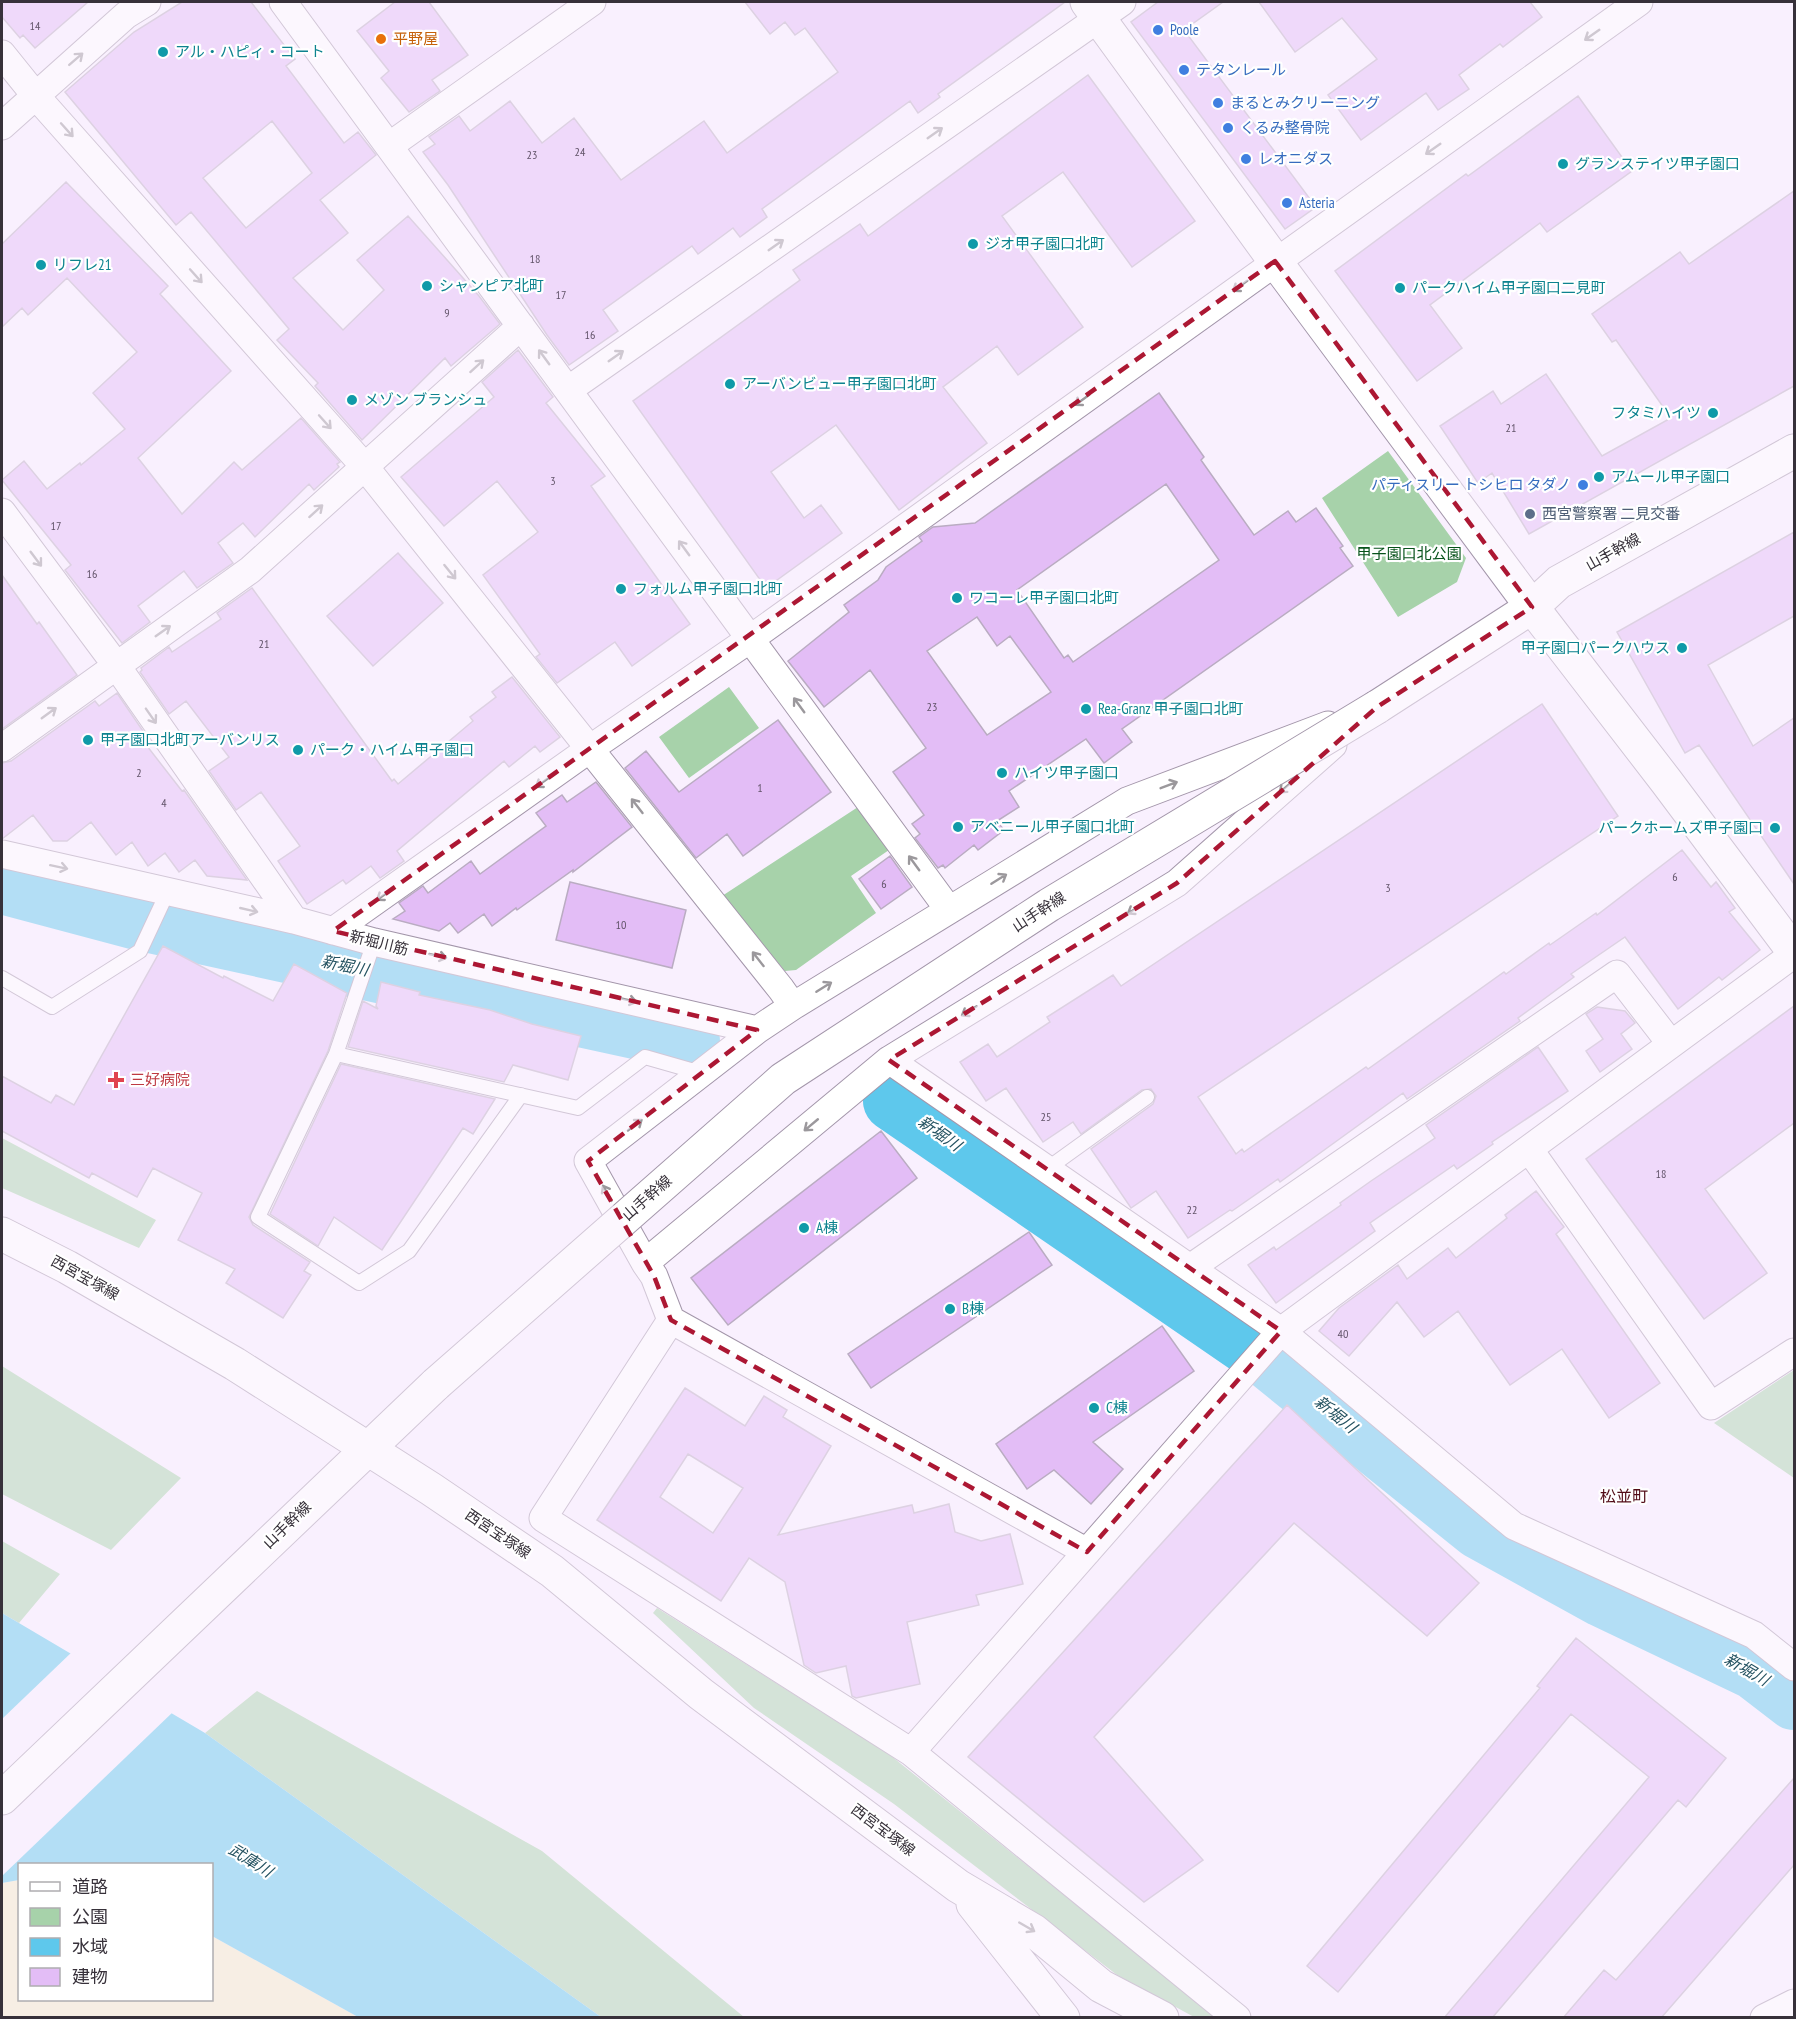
<svg xmlns="http://www.w3.org/2000/svg" width="1796" height="2019" viewBox="0 0 1796 2019" font-family="'PT Sans Narrow','Noto Sans JP',sans-serif">
  <rect width="100%" height="100%" fill="#f9f0fe"/>
  <path fill="#a7d2aa" d="M1388 451 1466 558 1457 582 1398 617 1322 498Z
    M729 687 759 728 689 778 659 737Z
    M858 807 889 850 851 876 876 913 796 970 785 971 722 896Z
    M2 1138 156 1220 139 1248 2 1188Z
    M2 1366 181 1478 111 1550 2 1494Z
    M1794 1370V1478L1714 1423Z
    M2 1541 60 1574 19 1623 2 1613Z
    M657 1608 890 1755 1136 1953 1221 2017H1194L1117 1975 894 1804 754 1708 653 1613Z
    M257 1691 542 1851 744 2017H601L205 1733Z"/>
  <path fill="#f4eac5" d="M19 1880 20 2000H212V1936L358 2017H2V1883Z"/>
  <path fill="#5ec8ec" d="M2 1613 205 1733 601 2017H358L212 1936V1864H20L19 1880 2 1883Z"/>
  <path fill="#f9f0fe" d="M73 1651 174 1711 2 1876V1719Z"/>
  <g fill="none" stroke-linecap="round" stroke-linejoin="round">
    <path stroke="#5ec8ec" stroke-width="60" d="M2 884 141 921 690 1041
      M893 1101 1267 1358 1479 1529 1602 1597 1755 1670 1794 1700"/>
  </g>
  <path fill="#e3bdf6" stroke="#baacc2" stroke-width="1.5" fill-rule="evenodd" d="M2 2H88L35 48 23 35 20 38 2 17Z
    M182 2H251L295 59 286 66 344 143 358 132 376 155 320 200 348 233 293 278 343 330 384 290 357 260 408 216 479 296 500 324 451 366 445 358 362 440 315 386 318 383 277 340 289 329 191 212 176 225 65 92 134 32ZM272 121 312 173 246 228 203 178Z
    M395 2H429L468 55 432 80 440 91 409 112 381 78 389 71 357 31Z
    M745 2H1065L938 94 940 97 918 113 910 101 762 209 767 217 740 237 733 228 698 254 692 246 603 310 618 331 569 365 547 335 448 185 423 152 435 144 429 137 459 116 470 131 510 101 542 143 574 118 621 180 704 121 727 153 838 72 805 28 795 35 785 22 770 34Z
    M1158 2H1223L1184 30 1316 207 1285 229 1131 22Z
    M1259 2H1530L1542 17 1503 47 1500 44 1459 75 1469 89 1438 110 1426 93 1361 140 1328 95 1377 59 1342 18 1295 52Z
    M1088 75 1195 221 1132 267 1063 172 1002 216 1083 327 1018 375 997 346 943 387 987 443 899 510 836 425 771 472 804 518 821 505 842 533 766 588 633 401 800 280 793 270 860 224 868 236Z
    M1578 96 1632 171 1547 232 1540 223 1430 305 1462 348 1417 381 1335 271 1466 174 1468 176Z
    M66 182 168 286 160 294 231 371 138 458 182 514 234 462 242 470 301 418 340 462 337 464 339 467 314 490 309 484 255 537 243 523 218 543 233 563 197 588 184 571 138 606 150 622 122 643 65 570 71 565 2 480 24 461 47 489 80 463 81 465 125 429 93 393 137 352 67 278 28 315 22 308 2 327V244Z
    M1794 191V386L1529 534 1492 473 1478 483 1440 426 1493 391 1501 404 1546 374 1602 456 1671 418 1616 340 1612 342 1592 314 1680 252 1689 264Z
    M518 350 553 397 546 403 605 476 591 486 690 624 632 666 615 642 557 683 536 657 540 654 483 575 538 532 497 481 444 526 401 477 494 397 482 382Z
    M1159 393 1204 457 1201 460 1254 535 1288 511 1296 522 1316 508 1343 546 1340 548 1353 566 1122 729 1132 742 1104 763 1086 739 1009 791 1019 807 997 821 1004 830 978 850 974 845 945 868 943 865 938 868 915 838 920 834 912 824 924 815 893 772 926 748 870 670 824 707 788 661 849 612 844 605 878 580 886 567 922 541 919 537 933 527 975 523ZM1166 484 1219 560 1073 662 1068 655 1064 658 1017 590ZM977 617 997 646 1010 636 1051 692 987 735 927 651Z
    M1794 532V616L1708 665 1753 746 1794 718V884L1699 745 1685 753 1617 632Z
    M398 553 443 603 373 666 327 616Z
    M2 575 37 624 39 622 77 675 2 729Z
    M252 588 392 781 394 779 398 784 473 721 470 717 496 697 492 692 512 677 560 737 540 752 535 746 509 767 504 761 397 851 404 861 380 878 371 866 346 884 343 880 307 904 278 861 300 846 261 792 236 810 209 771 229 757 186 701 169 714 140 672 142 670 141 668 169 647 172 652 221 619 217 613Z
    M117 693 145 734 140 737 182 791 184 790 247 880 207 876 195 860 179 872 165 853 148 866 132 842 116 855 91 822 67 841H53L33 815 2 839V763L11 761 95 701 99 706Z
    M1542 704 1618 816 1198 1097 1236 1154 1242 1149 1244 1152 1366 1067 1368 1069 1504 972 1506 974 1549 943 1550 945 1596 913 1597 915 1682 850 1711 887 1716 882 1735 908 1729 912 1760 950 1722 980 1719 977 1678 1009 1625 937 1571 974 1574 977 1518 1018 1520 1021 1407 1099 1403 1093 1280 1182 1278 1179 1232 1211 1230 1210 1188 1238 1156 1191 1131 1208 1091 1149 1153 1104 1156 1096 1151 1089 1142 1090 1081 1134 1073 1122 1043 1142 1006 1088 986 1101 960 1062 988 1044 997 1057 1050 1022 1047 1017 1113 975 1121 986Z
    M778 720 831 792 743 856 727 834 696 858 625 768 646 751 679 792Z
    M596 782 632 827 573 872V870L517 910 516 908 492 926 484 914 458 933 450 923 439 931 393 919 405 911 399 903 423 886 428 893 471 861 480 874 546 826 536 813 562 795 567 802Z
    M890 856 912 887 881 909 859 879Z
    M570 882 686 910 672 968 556 940Z
    M163 946 223 978 224 976 273 1001 294 964 347 993 328 1051 249 1217 253 1225 310 1262 304 1271 311 1275 283 1318 226 1283 235 1269 178 1240 202 1193 153 1168 137 1197 92 1173 89 1178 2 1131V1076L51 1103 56 1095 74 1105Z
    M381 982 420 992 419 995 490 1010 532 1024 581 1036 568 1080 513 1065 504 1082 348 1047 363 1001 378 1009 376 1006Z
    M1794 1006V1123L1705 1189 1767 1273 1704 1319 1586 1159Z
    M1597 1007 1625 1011 1635 1023 1621 1034 1632 1049 1600 1072 1586 1051 1603 1039 1586 1014Z
    M1538 1047 1568 1091 1492 1142 1493 1144 1457 1169 1454 1165 1370 1223 1375 1231 1276 1303 1248 1265 1274 1247 1276 1250 1341 1205 1340 1203 1371 1181 1435 1138 1426 1125Z
    M341 1064 495 1099 473 1134 463 1128 382 1250 334 1217 318 1246 270 1214Z
    M881 1131 917 1178 728 1325 691 1278Z
    M1536 1191 1564 1227 1556 1234 1660 1383 1609 1418 1562 1349 1510 1385 1458 1311 1424 1337 1397 1302 1349 1356 1319 1331 1339 1308 1398 1265 1407 1279 1448 1248 1456 1258 1507 1218 1505 1215Z
    M1029 1232 1052 1265 871 1388 848 1354Z
    M1162 1326 1194 1371 1093 1442 1123 1469 1091 1504 1054 1470 1027 1489 996 1444Z
    M685 1388 745 1426 764 1396 787 1410 783 1417 831 1446 778 1535 912 1505 914 1513 949 1504 955 1532 981 1541 1010 1534 1023 1584 976 1595 979 1605 907 1622 920 1684 856 1698 852 1696 846 1666 816 1673 804 1665 785 1582 749 1558 721 1601 597 1520ZM688 1454 743 1488 713 1533 660 1497Z
    M1287 1405 1479 1583 1427 1636 1294 1523 1094 1737 1203 1860 1144 1902 968 1757Z
    M1576 1638 1726 1758 1686 1807 1678 1800 1492 2018H1444L1649 1777 1571 1714 1338 1992 1307 1966 1540 1688 1537 1686Z
    M1794 1778V1865L1661 2018H1563L1604 1970 1616 1980Z"/>
  <g fill="none" stroke-linecap="round" stroke-linejoin="round">
    <g stroke="#a396aa" stroke-width="16">
      <path id="service" d="M374 942 336 1054 258 1217 359 1283 409 1251 521 1095
        M2 978 52 1007 140 951 168 891
        M336 1054 578 1108 645 1057 701 1073
        M1047 1169 1147 1097"/>
    </g>
    <g stroke="#a396aa" stroke-width="29">
      <path id="minor" d="M283 2 949 910
        M2 54 35 95 365 467 781 989 793 1006
        M2 126 126 15 147 2
        M389 146 592 2
        M568 390 1122 2
        M2 512 116 665 294 920
        M2 748 250 570 521 326
        M2 854 294 920 374 942 757 1030
        M333 931 591 748 750 639 1639 2
        M889 1060 1281 1331 1514 1526 1754 1635 1794 1667
        M1529 1149 1711 1406 1794 1352
        M645 1263 889 1060 1177 883 1333 745
        M1190 1268 1617 974 1671 1044
        M671 1320 543 1518 911 1752 1237 2018
        M1087 1552 671 1320 654 1276 645 1263 588 1161 757 1030 793 1006 1127 801 1328 725
        M911 1752 1281 1331 1794 954
        M1764 2018 1794 2003"/>
    </g>
    <g stroke="#a396aa" stroke-width="35">
      <path id="tertiary" d="M1087 2 1275 261 1532 607 1666 781 1794 952
        M1377 707 1532 607 1559 582 1794 451
        M2 1798 436 1384"/>
    </g>
    <g stroke="#a396aa" stroke-width="35">
      <path id="secondary" d="M2 1234 67 1267 235 1364 431 1489 552 1571 701 1694 958 1886 1034 1931 1101 1986 1162 2018
        M973 1904 1063 2018"/>
    </g>
    <use href="#service" stroke="#fff" stroke-width="14"/>
    <use href="#minor" stroke="#fff" stroke-width="27"/>
    <use href="#tertiary" stroke="#fff" stroke-width="33"/>
    <use href="#secondary" stroke="#fff" stroke-width="33"/>
    <g stroke="#a396aa" stroke-width="35" stroke-linecap="butt">
      <path id="tertiary-bridge" d="M436 1384 783 1079 1049 905 1377 707"/>
    </g>
    <use href="#tertiary-bridge" stroke="#fff" stroke-width="33"/>
  </g>
  <defs><path id="oneway-shaft" d="M-6 0H5M1.5-3L5.5 0L1.5 3" fill="none" stroke-width="1.6" stroke-linecap="round" stroke-linejoin="round" transform="scale(1.5)"/></defs>
  <g stroke="#9b989c">
    <use href="#oneway-shaft" transform="translate(1592 35) rotate(145)"/>
    <use href="#oneway-shaft" transform="translate(76 59) rotate(-41)"/>
    <use href="#oneway-shaft" transform="translate(67 130) rotate(48)"/>
    <use href="#oneway-shaft" transform="translate(935 133) rotate(-35)"/>
    <use href="#oneway-shaft" transform="translate(1433 149) rotate(145)"/>
    <use href="#oneway-shaft" transform="translate(776 245) rotate(-35)"/>
    <use href="#oneway-shaft" transform="translate(196 276) rotate(48)"/>
    <use href="#oneway-shaft" transform="translate(1240 286) rotate(144)"/>
    <use href="#oneway-shaft" transform="translate(616 356) rotate(-35)"/>
    <use href="#oneway-shaft" transform="translate(544 357) rotate(-126)"/>
    <use href="#oneway-shaft" transform="translate(477 366) rotate(-42)"/>
    <use href="#oneway-shaft" transform="translate(1082 400) rotate(144)"/>
    <use href="#oneway-shaft" transform="translate(325 422) rotate(48)"/>
    <use href="#oneway-shaft" transform="translate(316 511) rotate(-42)"/>
    <use href="#oneway-shaft" transform="translate(684 548) rotate(-126)"/>
    <use href="#oneway-shaft" transform="translate(36 559) rotate(53)"/>
    <use href="#oneway-shaft" transform="translate(450 572) rotate(51)"/>
    <use href="#oneway-shaft" transform="translate(163 631) rotate(-35)"/>
    <use href="#oneway-shaft" transform="translate(799 705) rotate(-126)"/>
    <use href="#oneway-shaft" transform="translate(49 713) rotate(-36)"/>
    <use href="#oneway-shaft" transform="translate(151 716) rotate(55)"/>
    <use href="#oneway-shaft" transform="translate(543 782) rotate(145)"/>
    <use href="#oneway-shaft" transform="translate(1169 785) rotate(-21)"/>
    <use href="#oneway-shaft" transform="translate(1286 787) rotate(139)"/>
    <use href="#oneway-shaft" transform="translate(637 806) rotate(-128)"/>
    <use href="#oneway-shaft" transform="translate(914 863) rotate(-126)"/>
    <use href="#oneway-shaft" transform="translate(59 867) rotate(12)"/>
    <use href="#oneway-shaft" transform="translate(999 879) rotate(-32)"/>
    <use href="#oneway-shaft" transform="translate(384 895) rotate(145)"/>
    <use href="#oneway-shaft" transform="translate(1135 909) rotate(148)"/>
    <use href="#oneway-shaft" transform="translate(249 910) rotate(13)"/>
    <use href="#oneway-shaft" transform="translate(438 956) rotate(13)"/>
    <use href="#oneway-shaft" transform="translate(758 959) rotate(-128)"/>
    <use href="#oneway-shaft" transform="translate(824 987) rotate(-32)"/>
    <use href="#oneway-shaft" transform="translate(628 1000) rotate(13)"/>
    <use href="#oneway-shaft" transform="translate(969 1011) rotate(148)"/>
    <use href="#oneway-shaft" transform="translate(635 1125) rotate(-38)"/>
    <use href="#oneway-shaft" transform="translate(811 1125) rotate(140)"/>
    <use href="#oneway-shaft" transform="translate(607 1193) rotate(-119)"/>
    <use href="#oneway-shaft" transform="translate(1027 1927) rotate(30)"/>
  </g>
  <path d="M0 0H1796V2019H0ZM1275 261 1532 607 1377 707 1177 883 889 1060 1281 1331 1087 1552 671 1320 654 1276 588 1161 757 1030 333 931Z" fill="#f9f0fe" fill-opacity=".55" fill-rule="evenodd"/>
  <path fill="none" stroke="#ac1733" stroke-width="4.5" stroke-dasharray="12 8" stroke-linejoin="round" d="M1275 261 1532 607 1377 707 1177 883 889 1060 1281 1331 1087 1552 671 1320 654 1276 588 1161 757 1030 333 931Z"/>
  <g fill="#3f7fe0" stroke="#fff" stroke-width="2">
    <circle cx="1158" cy="30" r="6"/>
    <circle cx="1184" cy="70" r="6"/>
    <circle cx="1218" cy="103" r="6"/>
    <circle cx="1228" cy="128" r="6"/>
    <circle cx="1246" cy="159" r="6"/>
    <circle cx="1287" cy="203" r="6"/>
    <circle cx="1583" cy="485" r="6"/>
  </g>
  <circle fill="#e8710a" stroke="#fff" stroke-width="2" cx="381" cy="39" r="6"/>
  <g fill="#0f9aa8" stroke="#fff" stroke-width="2">
    <circle cx="163" cy="52" r="6"/>
    <circle cx="1563" cy="164" r="6"/>
    <circle cx="973" cy="244" r="6"/>
    <circle cx="41" cy="265" r="6"/>
    <circle cx="427" cy="286" r="6"/>
    <circle cx="1400" cy="288" r="6"/>
    <circle cx="730" cy="384" r="6"/>
    <circle cx="352" cy="400" r="6"/>
    <circle cx="1713" cy="413" r="6"/>
    <circle cx="1599" cy="477" r="6"/>
    <circle cx="621" cy="589" r="6"/>
    <circle cx="957" cy="598" r="6"/>
    <circle cx="1682" cy="648" r="6"/>
    <circle cx="1086" cy="709" r="6"/>
    <circle cx="88" cy="740" r="6"/>
    <circle cx="298" cy="750" r="6"/>
    <circle cx="1002" cy="773" r="6"/>
    <circle cx="958" cy="827" r="6"/>
    <circle cx="1775" cy="828" r="6"/>
    <circle cx="804" cy="1228" r="6"/>
    <circle cx="950" cy="1309" r="6"/>
    <circle cx="1094" cy="1408" r="6"/>
  </g>
  <circle fill="#5c6f8a" stroke="#fff" stroke-width="2" cx="1530" cy="514" r="6"/>
  <path fill="#e0444e" stroke="#fff" stroke-width="2" d="M113 1071h6v6h6v6h-6v6h-6v-6h-6v-6h6z"/>
  <g text-anchor="middle" stroke-width="4.5" stroke-linejoin="round" paint-order="stroke">
    <g font-size="12" fill="#625469">
      <text x="35" y="30">14</text>
      <text x="580" y="156">24</text>
      <text x="532" y="159">23</text>
      <text x="535" y="263">18</text>
      <text x="561" y="299">17</text>
      <text x="447" y="317">9</text>
      <text x="590" y="339">16</text>
      <text x="1511" y="432">21</text>
      <text x="553" y="485">3</text>
      <text x="56" y="530">17</text>
      <text x="92" y="578">16</text>
      <text x="264" y="648">21</text>
      <text x="932" y="711">23</text>
      <text x="139" y="777">2</text>
      <text x="760" y="792">1</text>
      <text x="164" y="807">4</text>
      <text x="1675" y="881">6</text>
      <text x="884" y="888">6</text>
      <text x="1388" y="892">3</text>
      <text x="621" y="929">10</text>
      <text x="1046" y="1121">25</text>
      <text x="1661" y="1178">18</text>
      <text x="1192" y="1214">22</text>
      <text x="1343" y="1338">40</text>
    </g>
    <g font-size="15" fill="#366cbe" stroke="#fff" text-anchor="start">
      <text x="1170" y="35">Poole</text>
      <text x="1196" y="75">テタンレール</text>
      <text x="1230" y="108">まるとみクリーニング</text>
      <text x="1240" y="133">くるみ整骨院</text>
      <text x="1258" y="164">レオニダス</text>
      <text x="1299" y="208">Asteria</text>
      <text x="1571" y="490" text-anchor="end">パティスリー トシヒロ タダノ</text>
    </g>
    <g font-size="15" fill="#c56008" stroke="#fff" text-anchor="start">
      <text x="393" y="44">平野屋</text>
    </g>
    <g font-size="15" fill="#0d838f" stroke="#fff" text-anchor="start">
      <text x="175" y="57">アル・ハピィ・コート</text>
      <text x="1575" y="169">グランステイツ甲子園口</text>
      <text x="985" y="249">ジオ甲子園口北町</text>
      <text x="53" y="270">リフレ21</text>
      <text x="439" y="291">シャンピア北町</text>
      <text x="1412" y="293">パークハイム甲子園口二見町</text>
      <text x="742" y="389">アーバンビュー甲子園口北町</text>
      <text x="364" y="405">メゾン ブランシュ</text>
      <text x="1701" y="418" text-anchor="end">フタミハイツ</text>
      <text x="1611" y="482">アムール甲子園口</text>
      <text x="633" y="594">フォルム甲子園口北町</text>
      <text x="969" y="603">ワコーレ甲子園口北町</text>
      <text x="1670" y="653" text-anchor="end">甲子園口パークハウス</text>
      <text x="1098" y="714">Rea-Granz 甲子園口北町</text>
      <text x="100" y="745">甲子園口北町アーバンリス</text>
      <text x="310" y="755">パーク・ハイム甲子園口</text>
      <text x="1014" y="778">ハイツ甲子園口</text>
      <text x="970" y="832">アベニール甲子園口北町</text>
      <text x="1763" y="833" text-anchor="end">パークホームズ甲子園口</text>
      <text x="816" y="1233">A棟</text>
      <text x="962" y="1314">B棟</text>
      <text x="1106" y="1413">C棟</text>
    </g>
    <g font-size="15" fill="#4e5e75" stroke="#fff" text-anchor="start">
      <text x="1542" y="519">西宮警察署 二見交番</text>
    </g>
    <g font-size="15" fill="#37313a" stroke="#fff">
      <text transform="translate(1613 552) rotate(-29)" y="5">山手幹線</text>
      <text transform="translate(1039 912) rotate(-33)" y="5">山手幹線</text>
      <text transform="translate(379 943) rotate(14)" y="5">新堀川筋</text>
      <text transform="translate(647 1198) rotate(-41)" y="5">山手幹線</text>
      <text transform="translate(85 1278) rotate(29)" y="5">西宮宝塚線</text>
      <text transform="translate(287 1525) rotate(-44)" y="5">山手幹線</text>
      <text transform="translate(498 1534) rotate(34)" y="5">西宮宝塚線</text>
      <text transform="translate(883 1830) rotate(37)" y="5">西宮宝塚線</text>
    </g>
    <g font-size="15" fill="#07531b" stroke="#fff">
      <text x="1409" y="559">甲子園口北公園</text>
    </g>
    <g font-size="15" fill="#be3a42" stroke="#fff" text-anchor="start">
      <text x="130" y="1085">三好病院</text>
    </g>
    <g font-size="16" font-style="italic" fill="#245261" stroke="#fff">
      <text transform="translate(345 965) rotate(12)" y="6">新堀川</text>
      <text transform="translate(940 1133) rotate(35)" y="6">新堀川</text>
      <text transform="translate(1336 1414) rotate(39)" y="6">新堀川</text>
      <text transform="translate(1747 1669) rotate(30)" y="6">新堀川</text>
      <text transform="translate(251 1860) rotate(32)" y="6">武庫川</text>
    </g>
    <g font-size="16" fill="#510b16" stroke="#fff">
      <text x="1624" y="1502">松並町</text>
    </g>
  </g>
  <rect width="1796" height="2019" fill="none" stroke="#37313a" stroke-width="6"/>
  <rect x="18" y="1863" width="195" height="138" fill="#ffffff" stroke="#afadb0" stroke-width="1.5"/>
  <rect x="30" y="1882" width="30" height="9" fill="#ffffff" stroke="#afadb0" stroke-width="1.5"/>
  <text x="72" y="1893" font-size="18" fill="#37313a">道路</text>
  <rect x="30" y="1908" width="30" height="18" fill="#a7d2aa" stroke="#afadb0" stroke-width="1.5"/>
  <text x="72" y="1923" font-size="18" fill="#37313a">公園</text>
  <rect x="30" y="1938" width="30" height="18" fill="#5ec8ec" stroke="#afadb0" stroke-width="1.5"/>
  <text x="72" y="1953" font-size="18" fill="#37313a">水域</text>
  <rect x="30" y="1968" width="30" height="18" fill="#e3bdf6" stroke="#afadb0" stroke-width="1.5"/>
  <text x="72" y="1983" font-size="18" fill="#37313a">建物</text>
</svg>
